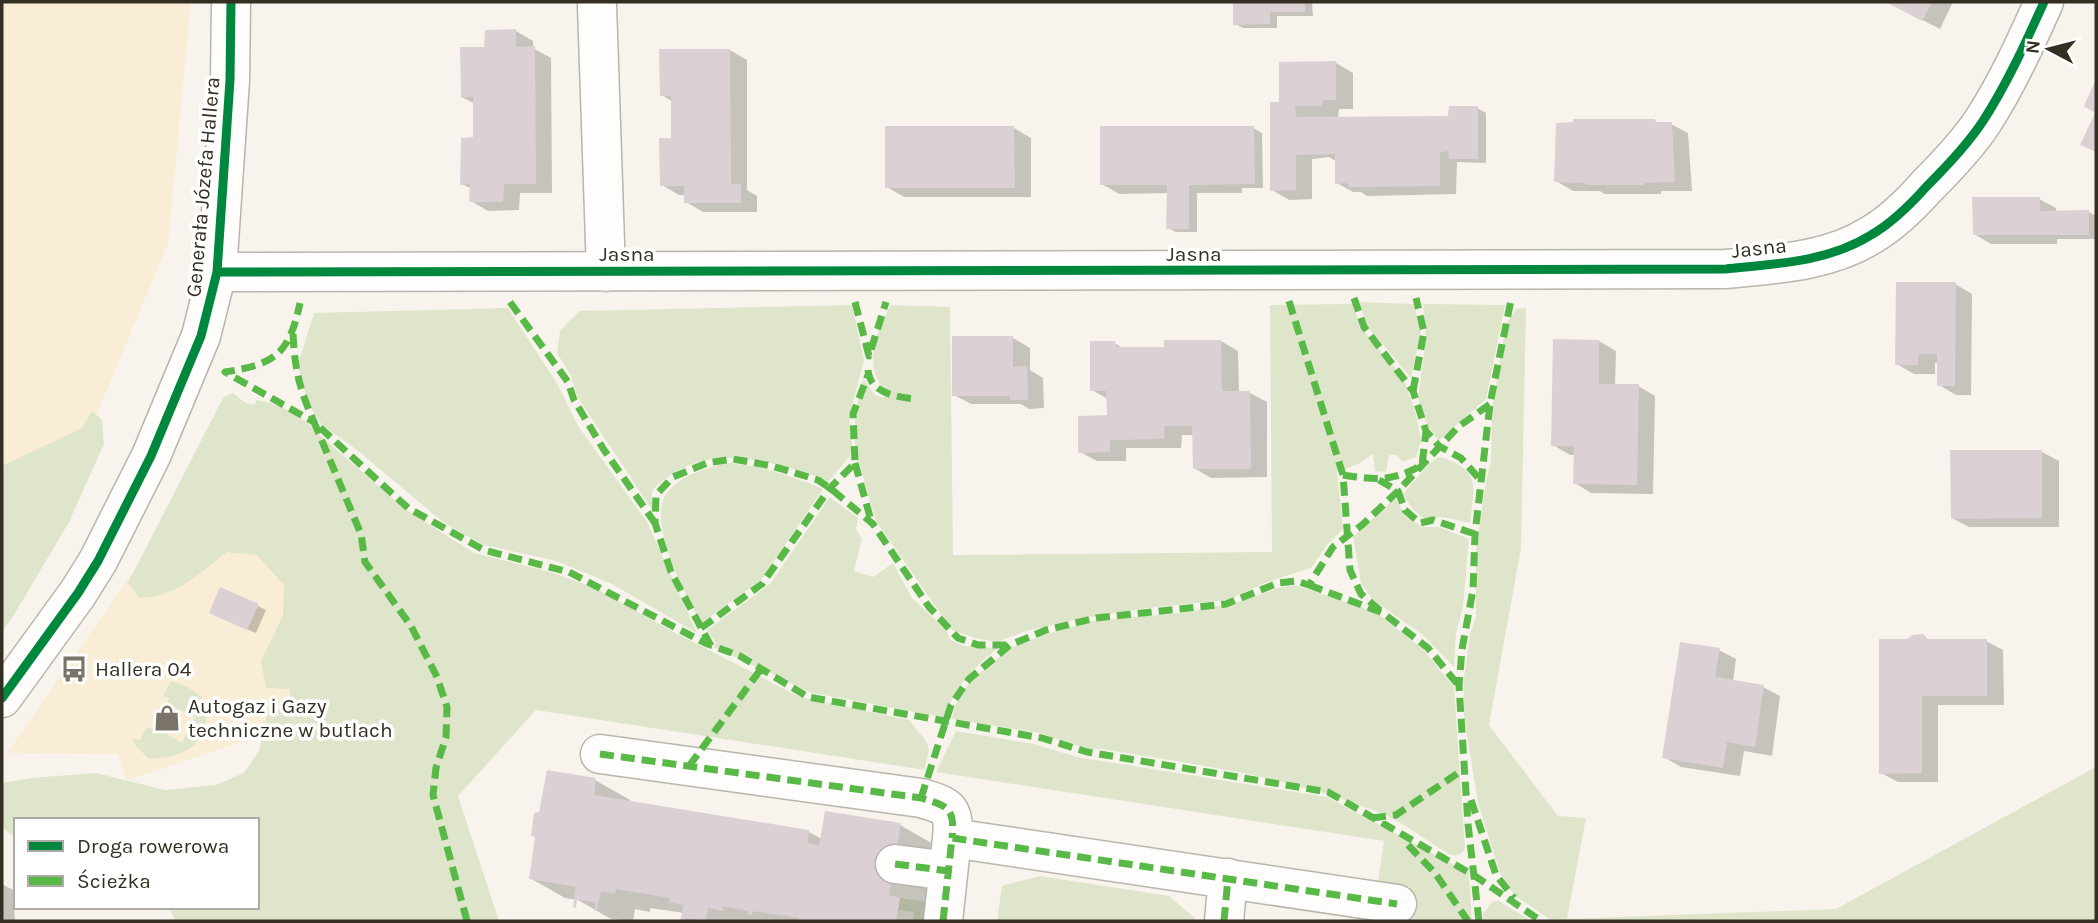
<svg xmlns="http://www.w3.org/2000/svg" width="2098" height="923" viewBox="0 0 2098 923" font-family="Karla,sans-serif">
  <rect width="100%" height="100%" fill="#f8f4ed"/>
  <path fill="#faedd5" d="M2 2H191L168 244 51 523 2 601Z
    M276 488 350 706 127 780 117 754 7 753 164 527Z"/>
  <path fill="#dfe5cb" d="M1359 302 1414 304 1421 331 1411 378 1368 327Z
    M1353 304 1360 327 1403 377 1416 414 1421 440 1416 457 1402 462 1397 455H1389L1386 472 1375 471 1373 454 1360 463 1337 472 1343 529 1327 545 1311 568 1265 583 1228 600 1147 608 1077 619 1026 631 997 642 975 638 952 630 876 521 855 449V414L863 378 875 395 884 398 886 391C862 367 876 331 891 305L950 307 953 555 1272 552 1270 305Z
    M1423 304 1505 305 1486 399 1438 441 1425 420 1418 399 1426 337Z
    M852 305 864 360 849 417 853 452 829 481C769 460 702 438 652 491V510L577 396 571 376 557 353 560 331 579 311Z
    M508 308 558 385 578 426 647 522 697 633 610 583 556 561 484 545 444 523 357 450 322 425 308 404 298 364 314 313Z
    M1526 308 1521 548 1489 725 1558 816 1586 818 1567 919 1836 909 2096 767V921H1552L1514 895 1500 873 1478 803 1464 716V677L1470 635 1476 616V551L1485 487 1491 460 1492 410 1506 324 1516 309Z
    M232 393C241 397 244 406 255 404L256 400C280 403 308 419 322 437L405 509 474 553 550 572 595 588 670 630 800 697 909 720 926 741 929 749 925 770 536 710 458 796 499 921H175L169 907H257V820H16V835L13 836 2 827V783L31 778 96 773 165 790 216 785 244 773 259 751 268 710 290 711V689L266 688 261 661 283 615 284 585 257 555 227 552C199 574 176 597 139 598L128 583 223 398Z
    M92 411 102 420 104 444 69 522 14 615 2 632V466L82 428Z
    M1440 457C1482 470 1474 486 1470 523L1443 517 1423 518 1412 508 1403 494 1430 463Z
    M730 463C763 466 792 476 823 489L761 580 701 623C686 594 641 516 671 488 686 473 709 467 730 463Z
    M830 497 858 518 856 529 862 539 854 571 873 577 893 563 912 598 946 630 951 640 964 646 998 648C969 672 960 682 943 717L812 693 714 647 716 643 707 630 770 584Z
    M1395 498 1406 516 1423 527H1439L1469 539 1463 607 1456 633 1454 667 1423 635 1372 599 1361 583 1353 537Z
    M1295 585 1361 607 1382 617 1422 648 1454 687 1465 849C1461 855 1456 857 1449 854 1428 842 1407 825 1385 815 1295 777 1198 765 1102 749H1088L1039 733 952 719 955 705 970 681 1012 647 1043 635 1093 621 1189 612 1242 601 1278 588Z
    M171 681C182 684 198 691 204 701 212 717 202 742 187 750 175 757 163 758 149 759L136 746 133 739 140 740 147 727 151 729 154 726 182 743 195 717 167 704 169 698 163 696Z
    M956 731 1034 744 1077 757 1327 797 1469 873 1472 921H1402L1410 887 1378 882 1384 841 936 772Z
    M1040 876 1169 896 1198 921H997L1002 886Z
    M900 898 927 902 929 921H913L914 912 898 910Z
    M1493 901H1499L1531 921H1483V913Z"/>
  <path fill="#0003" d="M1235 2H1312L1313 16H1277V28H1243L1235 24Z
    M1887 2H1953L1940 29Z
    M516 31 533 41V48L551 58 552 193H520L519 210 488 211 471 201 472 189 462 184 475 139V104L462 97 486 48Z
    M730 50 747 60V190L757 196V212H703L686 202V195H679L662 185 672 140 673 102 662 95Z
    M1336 63 1353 73V109H1339L1338 118H1447L1477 108 1486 113V163L1457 162 1456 194 1367 196 1361 192H1353L1337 183V162L1329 157 1312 159V199L1289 200 1272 190 1280 103Z
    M1655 121 1659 124H1671L1688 133 1692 191H1661V194H1604L1600 191H1573L1556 181Z
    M1014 128 1031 138V197H904L887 187Z
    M1253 128 1262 133 1263 188H1242V193H1197V232H1176L1168 228V193L1119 194 1102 184Z
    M2039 199 2056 208V212H2089L2096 216V239H2057V244H1991L1974 234Z
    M1955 284 1972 294 1971 395H1956L1939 385V363H1935V374H1914L1897 364Z
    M1013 338 1030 348V370L1043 378 1044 408 1029 409 1021 404H971L954 395Z
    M1221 341 1238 351 1239 393H1250L1267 402V477L1211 478 1194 468V435H1182L1181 448H1126V461H1097L1080 452 1108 417V399L1092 390 1114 343 1125 349H1165Z
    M1599 341 1616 351 1615 386H1638L1655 396 1653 494 1591 493 1575 483 1576 455H1570L1553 445Z
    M2042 452 2059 461V527H1969L1952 518Z
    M258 606 266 610 256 633 219 617Z
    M1931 641H1986L2003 650 2004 705H1938V782H1898L1881 773Z
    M1719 650 1736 659 1733 682 1763 687 1780 696 1772 756 1744 751 1740 776 1681 767 1664 757Z
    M595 780 630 800V803L809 832 822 839 900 825 935 845 924 913 934 919V921H682L684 913 650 908V912L635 909 633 921 611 919 578 900 565 898 530 878Z
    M2 884 13 890 15 921H2Z"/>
  <path fill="#dbd1d5" d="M1233 2H1305V12H1270V24L1233 25Z
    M1886 2H1932L1922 21Z
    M516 29V47L535 46 536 184H504L503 202H469L470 184 460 185 461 138 473 137V97L461 98 460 47H484L485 30Z
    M659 49H730L731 184H741V203H684V186H660L659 138H671V96H660Z
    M1336 61V100H1323L1322 106H1295L1296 117 1448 116 1449 106H1478V159H1449L1448 151 1440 152V186L1349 187 1348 183 1335 184V154L1296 155V190L1270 191V102H1279V62Z
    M2096 79V152L2080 145 2095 113 2084 106Z
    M1573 119H1655L1656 122H1672L1675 182 1644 183V185H1586L1585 183 1554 182 1556 123 1573 122Z
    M885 126H1014L1015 188H885Z
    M1100 126H1254L1255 184 1189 185V229H1166L1167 185H1100Z
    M1972 197H2040V211L2089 210V235H1973Z
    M1896 282H1956L1955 386H1937V354H1919L1918 365H1895Z
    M952 336H1013V367L1027 366 1028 400H1010V396H952Z
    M1553 339 1599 340V384H1639L1637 485 1573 484 1574 446H1551Z
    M1164 340H1221L1222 391H1250L1251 469H1193L1192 426H1165L1164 439 1110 440V452L1078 453V416L1107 415 1106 391H1090V341H1115L1116 347H1164Z
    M1950 450H2042V518L1951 519Z
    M220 587 259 604 247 630 209 613Z
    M1923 634 1928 639H1987V696H1922V773L1879 774V639H1907L1912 635Z
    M1680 642 1720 648 1715 677 1764 685 1755 747 1727 742 1723 768 1662 758Z
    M547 770 596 778 594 795 809 830 808 843 819 846 825 811 901 823 889 895 900 898 896 921H798L799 918 753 911 752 915 747 914 748 911 723 906V911L708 908 706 921 685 918 684 921H680L684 905 669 902 670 898 616 889 615 894 601 891 597 911H594L596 903 587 901 577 900 576 908 573 907 576 887 529 879 535 837 531 836 534 813 539 812Z"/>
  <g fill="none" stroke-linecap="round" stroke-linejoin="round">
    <g stroke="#b9b4ac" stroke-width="41">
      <path id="minor" d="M597 6 606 272
        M217 272 1726 269C1775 264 1828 262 1871 235 1892 223 1911 204 1927 186 1947 166 1968 144 1983 121 2007 84 2026 42 2044 2
        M600 754 921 798C948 806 955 808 952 838
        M895 864 948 871
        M943 921 952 838 1397 904
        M1224 921 1228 878"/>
    </g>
    <g stroke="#b9b4ac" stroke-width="41">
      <path id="tertiary" d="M2 698 78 593 98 561 151 456 201 336 217 272 230 80 231 2"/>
    </g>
    <use href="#minor" stroke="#fefdfc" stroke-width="38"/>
    <use href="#tertiary" stroke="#fefdfc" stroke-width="38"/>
    <path stroke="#58b947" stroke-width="7" stroke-dasharray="14 7" stroke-linecap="butt" d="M1354 298 1364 327 1413 391 1426 431 1439 446 1461 458 1482 482
      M1289 301 1343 475 1350 570 1361 594 1383 613
      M510 302 568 382 574 400 604 450 655 523
      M855 302 869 356 886 302
      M293 334C295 370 299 388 314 422L225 372C276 364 289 354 300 303
      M868 370C870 393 896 397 915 399
      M1413 391 1424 332 1416 298
      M855 463 872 524
      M1343 475C1376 480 1392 482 1422 465L1426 431
      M1379 480 1398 491 1405 510 1420 523 1433 520 1475 534
      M1309 585 1383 613 1428 648 1459 686
      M701 628 762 584 830 488 855 463 853 414 868 375
      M711 646 671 572 655 523 656 495 673 477 707 463 733 459 772 466 818 480 830 488 873 524 929 607 958 638 978 645H1010
      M600 754 921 798C948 806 955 808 952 838
      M689 766 761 669
      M921 798 951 705 969 679 1010 645 1046 630 1096 618 1226 604 1278 583 1296 581 1309 585 1333 547 1362 525 1398 491 1458 427 1490 404
      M1471 800 1496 875 1514 898
      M1372 818 1396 815 1464 769 1465 773
      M1408 845 1435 873 1468 921
      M895 864 948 871
      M467 921 433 795 436 768 446 737 447 707 437 677 411 626 365 562 361 534 314 422 408 508 484 550 569 572 705 643 740 656 808 697 1042 738 1087 752 1328 792 1475 876 1541 921
      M943 921 952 838 1397 904
      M1224 921 1228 878
      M1479 921 1468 824 1459 686 1462 649 1473 590 1475 534 1490 404 1511 300"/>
    <g stroke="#fff" stroke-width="13">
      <path id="cycleway" d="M217 272 1726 269C1775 264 1828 262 1871 235 1892 223 1911 204 1927 186 1947 166 1968 144 1983 121 2007 84 2026 42 2044 2
        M2 698 78 593 98 561 151 456 201 336 217 272 230 80 231 2"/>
    </g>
    <use href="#cycleway" stroke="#00873e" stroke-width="9"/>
  </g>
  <defs>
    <g id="bus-bare" transform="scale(2.1)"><path d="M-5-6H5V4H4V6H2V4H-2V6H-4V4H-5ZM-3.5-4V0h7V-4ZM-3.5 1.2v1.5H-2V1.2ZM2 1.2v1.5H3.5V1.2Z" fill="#797369" stroke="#fff" stroke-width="2.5" paint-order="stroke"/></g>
    <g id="shop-bare" transform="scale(2.1)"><path d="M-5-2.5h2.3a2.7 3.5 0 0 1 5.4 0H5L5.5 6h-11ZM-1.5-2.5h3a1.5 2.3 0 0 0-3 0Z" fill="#797369" stroke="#fff" stroke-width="2.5" paint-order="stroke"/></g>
  </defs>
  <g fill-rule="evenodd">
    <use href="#bus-bare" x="74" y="669"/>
    <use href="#shop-bare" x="167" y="718"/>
  </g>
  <g text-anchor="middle" stroke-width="7" stroke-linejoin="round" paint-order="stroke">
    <g font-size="21" fill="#352e22" stroke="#fff">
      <text transform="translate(203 187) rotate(-85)" y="7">Generała Józefa Hallera</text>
      <text transform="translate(1759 248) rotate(-6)" y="7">Jasna</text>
      <text x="627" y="261">Jasna</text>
      <text x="1194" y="261">Jasna</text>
    </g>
    <g font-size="21" fill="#352e22" stroke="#fff" text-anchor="start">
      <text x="95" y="676">Hallera 04</text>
      <text x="188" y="713">Autogaz i Gazy<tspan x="188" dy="24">techniczne w butlach</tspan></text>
    </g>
  </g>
  <rect width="2098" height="923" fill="none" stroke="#352e22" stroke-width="7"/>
  <rect x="14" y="818" width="245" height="91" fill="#ffffff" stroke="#aeaba7" stroke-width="2"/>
  <rect x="28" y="841" width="35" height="10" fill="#00873e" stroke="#aeaba7" stroke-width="2"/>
  <text x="77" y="853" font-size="21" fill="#352e22">Droga rowerowa</text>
  <rect x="28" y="876" width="35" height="10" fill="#58b947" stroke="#aeaba7" stroke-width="2"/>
  <text x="77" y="888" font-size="21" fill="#352e22">Ścieżka</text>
  <g transform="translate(2049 49) rotate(277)" stroke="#ffffff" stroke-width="5" paint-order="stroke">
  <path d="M0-5L12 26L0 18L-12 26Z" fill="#352e22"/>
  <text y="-10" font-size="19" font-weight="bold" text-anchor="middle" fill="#352e22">N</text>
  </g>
</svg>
